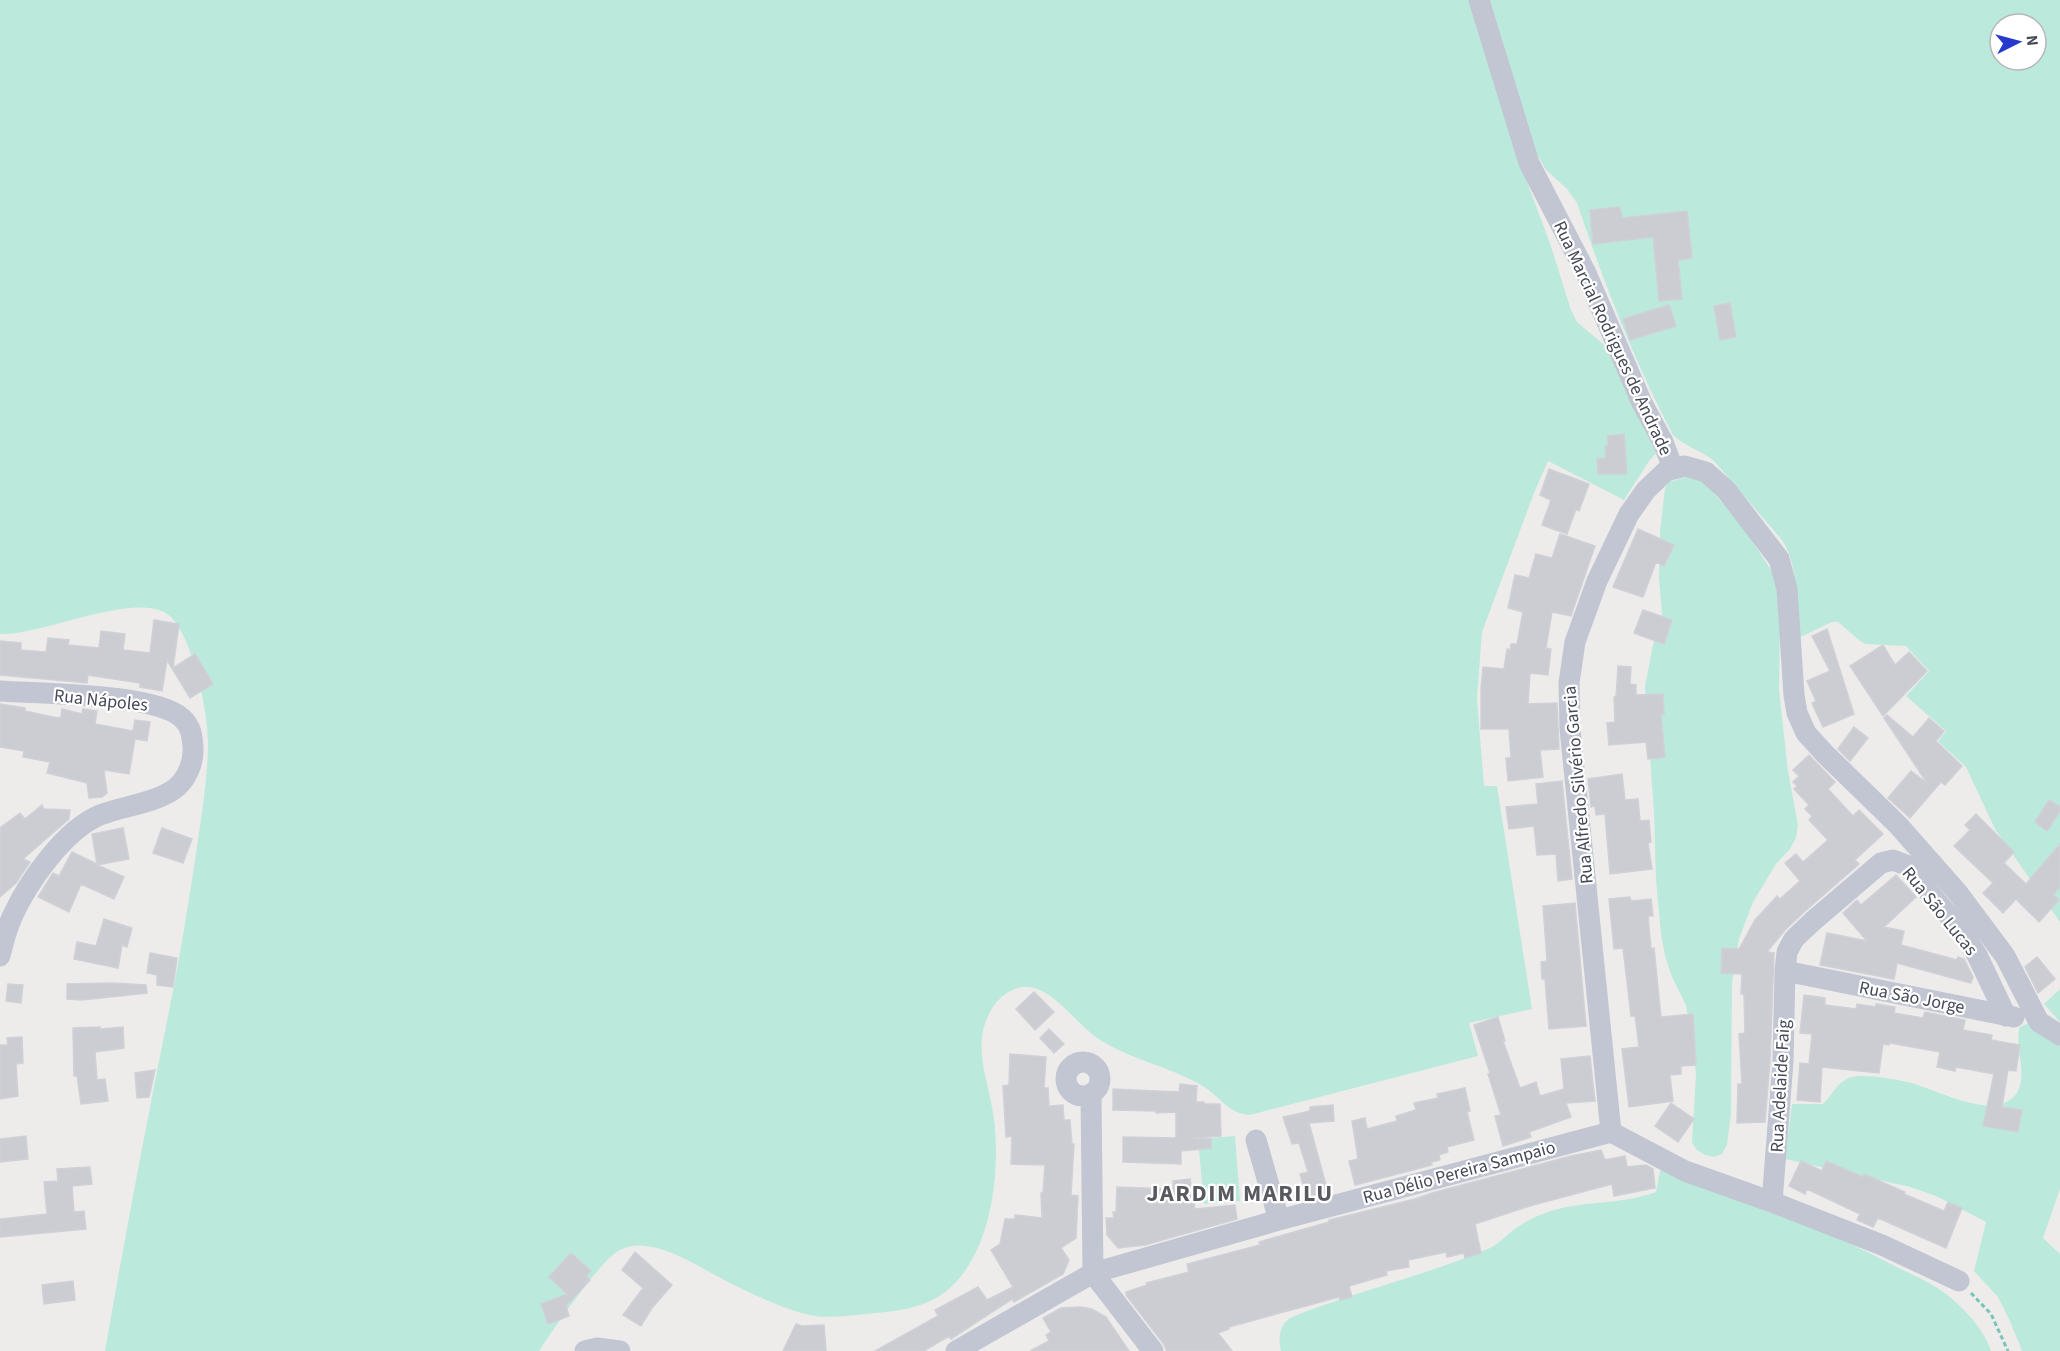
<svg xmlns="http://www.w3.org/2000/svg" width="2060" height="1351" viewBox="0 0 2060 1351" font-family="'Source Sans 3',sans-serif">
  <rect width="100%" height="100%" fill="#eeeceb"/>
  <path fill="#bbeadc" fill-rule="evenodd" d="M0 0H1469L1525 177 1550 243 1571 310 1577 322 1610 350 1661 448 1649 461 1624 500 1548 461 1534 493 1482 632 1477 699 1484 786H1497L1532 1009 1469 1023 1478 1056 1250 1115C1228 1114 1219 1095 1201 1085 1168 1066 1128 1059 1097 1038 1075 1023 1047 979 1018 988 996 994 984 1018 982 1038 979 1063 991 1093 994 1119 1001 1175 991 1264 938 1297 920 1308 897 1311 876 1313 853 1315 827 1320 805 1314 780 1307 754 1295 730 1283 701 1269 652 1233 620 1250 601 1259 553 1330 539 1351H105C124 1241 145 1131 167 1021 179 963 188 906 197 847 202 812 208 776 208 741 208 712 191 625 164 612 127 594 43 635 0 634Z
    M1490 0H2060V922L1995 829 1966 767 1938 741 1946 731 1906 696 1929 671 1906 646 1866 644 1860 641 1838 622H1832L1798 638C1795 605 1800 568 1782 540L1714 461C1701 450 1685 447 1673 435 1634 361 1604 283 1577 203L1567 189 1546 170 1535 151ZM2000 24H2036V60H2000Z
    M1686 477 1697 479 1706 484 1743 527 1771 570 1776 582 1780 620 1779 690 1788 771 1798 825 1796 838 1790 849 1776 864 1753 902 1739 939 1732 982 1731 1113 1727 1145 1722 1154 1714 1157 1705 1155 1697 1150 1692 1143 1696 1073 1686 1005 1672 977 1665 956 1661 934 1656 880 1654 813 1645 686 1653 645 1662 614 1659 578 1660 532 1665 488 1669 482Z
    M2060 989V1022L2044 1004Z
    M2029 1023 2060 1042V1189L2043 1238 2060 1254V1351H2022L2010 1321 1998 1297 1974 1271 1986 1222 1936 1196 1910 1187 1785 1159 1792 1104H1823C1833 1095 1837 1081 1852 1077 1864 1074 1894 1079 1907 1082 1934 1087 1998 1126 2018 1091 2027 1073 2014 1044 2020 1027Z
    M1235 1136 1240 1201 1204 1204 1198 1139Z
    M1661 1166C1737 1196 1813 1224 1885 1261 1905 1272 1928 1280 1946 1294 1964 1308 1984 1329 1991 1351H1281C1278 1338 1279 1326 1290 1318 1355 1291 1425 1276 1490 1248 1499 1244 1504 1237 1512 1231 1523 1223 1535 1216 1548 1212 1583 1200 1621 1205 1656 1192Z"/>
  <path fill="#ccccd3" stroke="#d0d0d7" stroke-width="1.5" d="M1620 207 1622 218 1687 211 1692 258 1678 260 1682 299 1659 301 1653 237 1593 244 1590 210Z
    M1730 303 1736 337 1720 340 1714 306Z
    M1669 305 1676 326 1630 340 1623 319Z
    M1624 434 1627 474H1598L1597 459 1606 458 1605 446H1608L1607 436Z
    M1549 469 1589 484 1579 511 1576 509 1567 534 1542 525 1551 500 1540 495Z
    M1638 529 1674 545 1664 566 1656 562 1643 597 1613 587Z
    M1560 534 1595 546 1571 616 1552 612 1546 648 1551 649 1548 675 1530 673 1528 704 1557 703 1559 749 1540 750 1543 777 1508 781 1506 758H1511L1509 729H1481V688L1483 667 1504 669 1507 649 1510 650 1511 644H1517L1523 612 1508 608 1515 575 1529 578 1536 554 1552 558Z
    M1643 610 1672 620 1664 644 1634 633Z
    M154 620 179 624 173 668 195 654 213 684 190 698 167 660 162 691 140 687V683L88 675 87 683 0 675V641L21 643V650L46 652 48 638 69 640 68 645 99 648 101 631 125 634 123 650 150 653Z
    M1827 629 1854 714 1823 727 1812 703 1816 701 1807 681 1830 671 1812 636Z
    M1883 645 1895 665 1909 652 1927 671 1883 716 1850 666Z
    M1618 666 1631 667 1630 684 1636 685V695L1663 694 1664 714H1661L1665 757 1648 759 1646 742 1609 745 1607 723 1615 722 1614 697H1616Z
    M0 704 25 708V711L58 718 61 717 62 709 82 714 83 709 97 711 95 724 133 731 135 720 150 722 147 741 135 739 129 774 104 770 107 793 102 797 89 798 87 783 47 773 50 762 23 757 24 751 0 747Z
    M1887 715 1913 737 1929 718 1944 731 1936 741 1962 766 1945 785 1941 782 1910 818 1888 798 1911 771 1927 783 1884 718Z
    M1854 727 1868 738 1850 761 1838 749Z
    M1809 755 1835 782 1828 789 1853 816 1859 810 1883 834 1855 860 1859 864 1804 912 1785 930 1767 952 1774 953 1770 1061 1765 1122 1737 1123 1738 1084H1742L1739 1034 1745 1033 1744 994H1741L1742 974 1721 973 1722 948 1739 949 1755 920 1777 896 1780 899 1800 881 1785 863 1796 854 1803 862 1828 840 1809 820 1812 816 1805 809 1809 805 1794 789 1797 786 1793 782 1799 776 1793 770Z
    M1622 774 1625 800 1638 799 1640 821 1649 820 1651 842 1648 843 1652 869 1610 874 1605 814 1596 815 1595 806 1591 807 1588 779Z
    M1562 781 1572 879 1558 881 1556 854 1537 855 1534 826 1509 829 1506 807 1538 804 1536 784Z
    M2049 800 2060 807V811L2047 831 2035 822Z
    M42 805 44 809 70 810 69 819 23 859 30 862 16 883 0 897V828L20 813 25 819Z
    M1976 814 2014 852 2004 863 2026 884 2060 844V887L2053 895 2059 900 2039 922 2016 899 2003 913 1983 893 1993 883 1954 846 1970 830 1965 825Z
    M123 828 129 859 97 865 124 877 114 899 81 884 69 912 38 897 53 873 59 876 72 852 97 864 92 834Z
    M162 828 192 839 183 863 153 853Z
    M1896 875 1916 897 1884 927 1904 931 1901 945 1957 960 1958 957 1964 959 1973 977 1971 983 1897 963 1894 979 1820 965 1827 933 1867 941 1843 913 1857 900 1861 905Z
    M1630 897 1631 901 1651 899 1653 916H1648L1651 949 1654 948 1661 1017 1693 1014 1696 1065 1681 1066V1074L1670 1075 1673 1101 1629 1107 1622 1049 1639 1047 1635 1016H1631L1623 948 1614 949 1609 899Z
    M1575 903 1586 1026 1549 1029 1545 979H1542L1541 962 1547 961 1543 906Z
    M104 919 132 928 127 947 122 945 118 968 74 959 77 942 96 946Z
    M150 953 177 958 173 987 157 985V975L147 973Z
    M2037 957 2055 979 2038 993 2025 967Z
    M112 983 146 985 147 993 82 1000 67 999V984Z
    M8 984 23 985 21 1003 6 1001Z
    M1034 992 1054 1012 1035 1030 1016 1009Z
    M1804 995 1825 998V1005L1856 1009 1857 1004 1876 1007V1004L1895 1007 1894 1013 1923 1018 1925 1012 1965 1020 1963 1030 1992 1035 1991 1040 2020 1045 2016 1071 2008 1070 2002 1107 2022 1110 2018 1132 1983 1126 1994 1074 1956 1067 1955 1071 1937 1067 1940 1052 1890 1043 1889 1045 1883 1044 1879 1073 1822 1067 1820 1102 1797 1100 1800 1063 1809 1064 1812 1034 1800 1033Z
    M1498 1017 1505 1041H1503L1520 1088 1536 1082 1540 1096 1564 1089 1561 1059 1590 1056 1595 1101 1566 1103 1571 1117 1529 1132 1531 1137 1503 1146 1495 1116 1501 1115 1488 1074 1490 1073 1474 1025Z
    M100 1027V1029L123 1027 124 1048 95 1052 97 1080 105 1079 108 1101 81 1104 77 1076H74L73 1028Z
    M1049 1029 1064 1044 1054 1053 1040 1038Z
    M22 1037 23 1063 16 1064 18 1096 0 1099V1045H8L7 1038Z
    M1010 1054 1046 1057 1044 1088H1048L1049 1106 1063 1105 1064 1120H1070L1072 1144H1074L1071 1195 1078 1196 1076 1238 1061 1248 1069 1260 1063 1274 1014 1302 1012 1299 951 1339 949 1336 924 1351H875L938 1316 935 1310 978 1287 987 1300 1013 1287 991 1250 1000 1244 1005 1219H1015V1215L1042 1218 1041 1193H1043L1045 1165 1011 1164 1012 1136 1006 1137 1003 1086 1009 1085Z
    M155 1070 149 1097 137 1098 135 1073Z
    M1180 1084 1197 1086 1196 1102H1204V1104H1220L1221 1136 1194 1138 1211 1139V1148L1181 1151V1164L1123 1162V1137L1176 1138V1112L1156 1113V1111L1113 1110V1089L1179 1092Z
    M1465 1088 1470 1111 1467 1112 1474 1140 1447 1147 1448 1152 1439 1155 1440 1160 1431 1162 1432 1165 1355 1185 1349 1161 1358 1159 1352 1121 1365 1118 1367 1129 1397 1121 1396 1116 1416 1110 1414 1103 1438 1098 1437 1094Z
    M1671 1103 1694 1119 1678 1142 1655 1126Z
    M1333 1105 1334 1121 1309 1123 1328 1192 1307 1198 1300 1174 1308 1172 1299 1143 1292 1144 1283 1117 1310 1111V1107Z
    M26 1136 28 1159 0 1162V1139Z
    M1601 1150 1605 1160 1625 1156 1627 1167 1646 1165 1653 1169 1655 1188 1614 1196 1612 1184 1533 1205 1475 1224 1481 1253 1465 1258 1464 1253 1447 1257 1446 1252 1408 1260 1409 1267 1386 1271 1387 1275 1349 1286 1352 1297 1340 1300 1339 1297 1229 1327V1329L1218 1333 1232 1351H1167L1163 1343 1126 1295V1292L1147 1285 1146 1283 1189 1272 1187 1264 1260 1245 1259 1242 1329 1222V1220L1415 1199 1432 1193 1571 1156Z
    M1801 1161 1822 1171 1826 1161 1863 1177 1864 1174 1905 1192 1904 1194 1944 1211 1948 1202 1962 1208 1946 1248 1878 1218 1873 1227 1857 1220 1860 1214 1807 1189 1805 1194 1789 1186Z
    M90 1167 92 1184 72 1186 74 1212 84 1211 86 1229 0 1237V1219L47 1214 44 1182 58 1181 57 1169Z
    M1190 1179 1195 1209 1235 1205 1237 1219 1145 1245 1118 1248 1107 1235 1106 1218H1114L1113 1212H1116L1117 1187 1173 1189V1181Z
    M635 1252 672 1285 652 1308 641 1326 623 1315 643 1288 622 1270Z
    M571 1253 591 1271 586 1276 590 1280 566 1306 569 1316 548 1324 541 1304 567 1294 549 1277Z
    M73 1281 75 1300 44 1304 42 1285Z
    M1081 1307 1092 1309 1106 1317 1129 1351H1030L1049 1341 1046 1335 1051 1332 1043 1318 1061 1308Z
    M796 1324 802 1326 824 1325 826 1351H783Z"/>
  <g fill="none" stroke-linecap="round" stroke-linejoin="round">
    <path stroke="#76c5b8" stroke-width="3" stroke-dasharray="4.5 3" stroke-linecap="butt" d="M1971 1293 1991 1314 2008 1351"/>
    <path stroke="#c2c6d2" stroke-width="21" d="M1479 0 1529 163 1585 271 1642 403 1663 442 1673 468
      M0 691C41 694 154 693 182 718 191 726 192 735 193 747 194 761 188 777 177 787 158 803 122 806 100 815 64 830 28 882 12 917 7 929 3 943 0 956
      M1785 971 2014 1017
      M1066 1079a17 17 0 1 1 34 0a17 17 0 1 1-34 0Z
      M1091 1094 1093 1273
      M1611 1132 1570 729 1569 683 1575 642 1597 581 1629 514 1646 490 1666 471 1685 466 1706 472 1726 490 1779 559 1787 589 1794 695 1797 713 1806 733 1825 754 1898 825 1958 893 2005 956 2039 1022 2060 1035
      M1256 1140 1279 1220
      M1772 1202 1783 1062 1785 971 1787 952 1794 939 1813 921 1881 863 1893 860 1906 865 1934 898 1960 929 1977 955 2006 1016
      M1093 1273 1153 1351
      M585 1351 597 1348 620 1351
      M956 1351 1093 1273 1279 1220 1611 1132 1685 1171 1772 1202 1882 1245 1959 1281"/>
  </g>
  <g text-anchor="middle" stroke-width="4.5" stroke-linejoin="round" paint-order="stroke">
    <g font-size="18" fill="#454957" stroke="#fff">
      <text transform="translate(1613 338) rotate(65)" y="6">Rua Marcial Rodrigues de Andrade</text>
      <text transform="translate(101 700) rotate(6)" y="6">Rua Nápoles</text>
      <text transform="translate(1578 785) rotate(-95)" y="6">Rua Alfredo Silvério Garcia</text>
      <text transform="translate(1940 911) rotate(51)" y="6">Rua São Lucas</text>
      <text transform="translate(1912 997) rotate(11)" y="6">Rua São Jorge</text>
      <text transform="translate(1780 1086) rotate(-87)" y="6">Rua Adelaide Faig</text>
      <text transform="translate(1459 1172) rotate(-15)" y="6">Rua Délio Pereira Sampaio</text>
    </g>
    <g font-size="24" font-weight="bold" letter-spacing="1.5" fill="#595a60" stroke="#fff">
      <text x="1240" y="1201">JARDIM MARILU</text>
    </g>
  </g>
  <g transform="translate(2018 42) rotate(84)"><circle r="28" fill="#ffffff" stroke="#b5b6bc" stroke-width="1.5"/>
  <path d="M0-4.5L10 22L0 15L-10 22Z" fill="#2539cf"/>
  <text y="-9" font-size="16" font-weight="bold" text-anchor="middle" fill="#454957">N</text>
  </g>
</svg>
